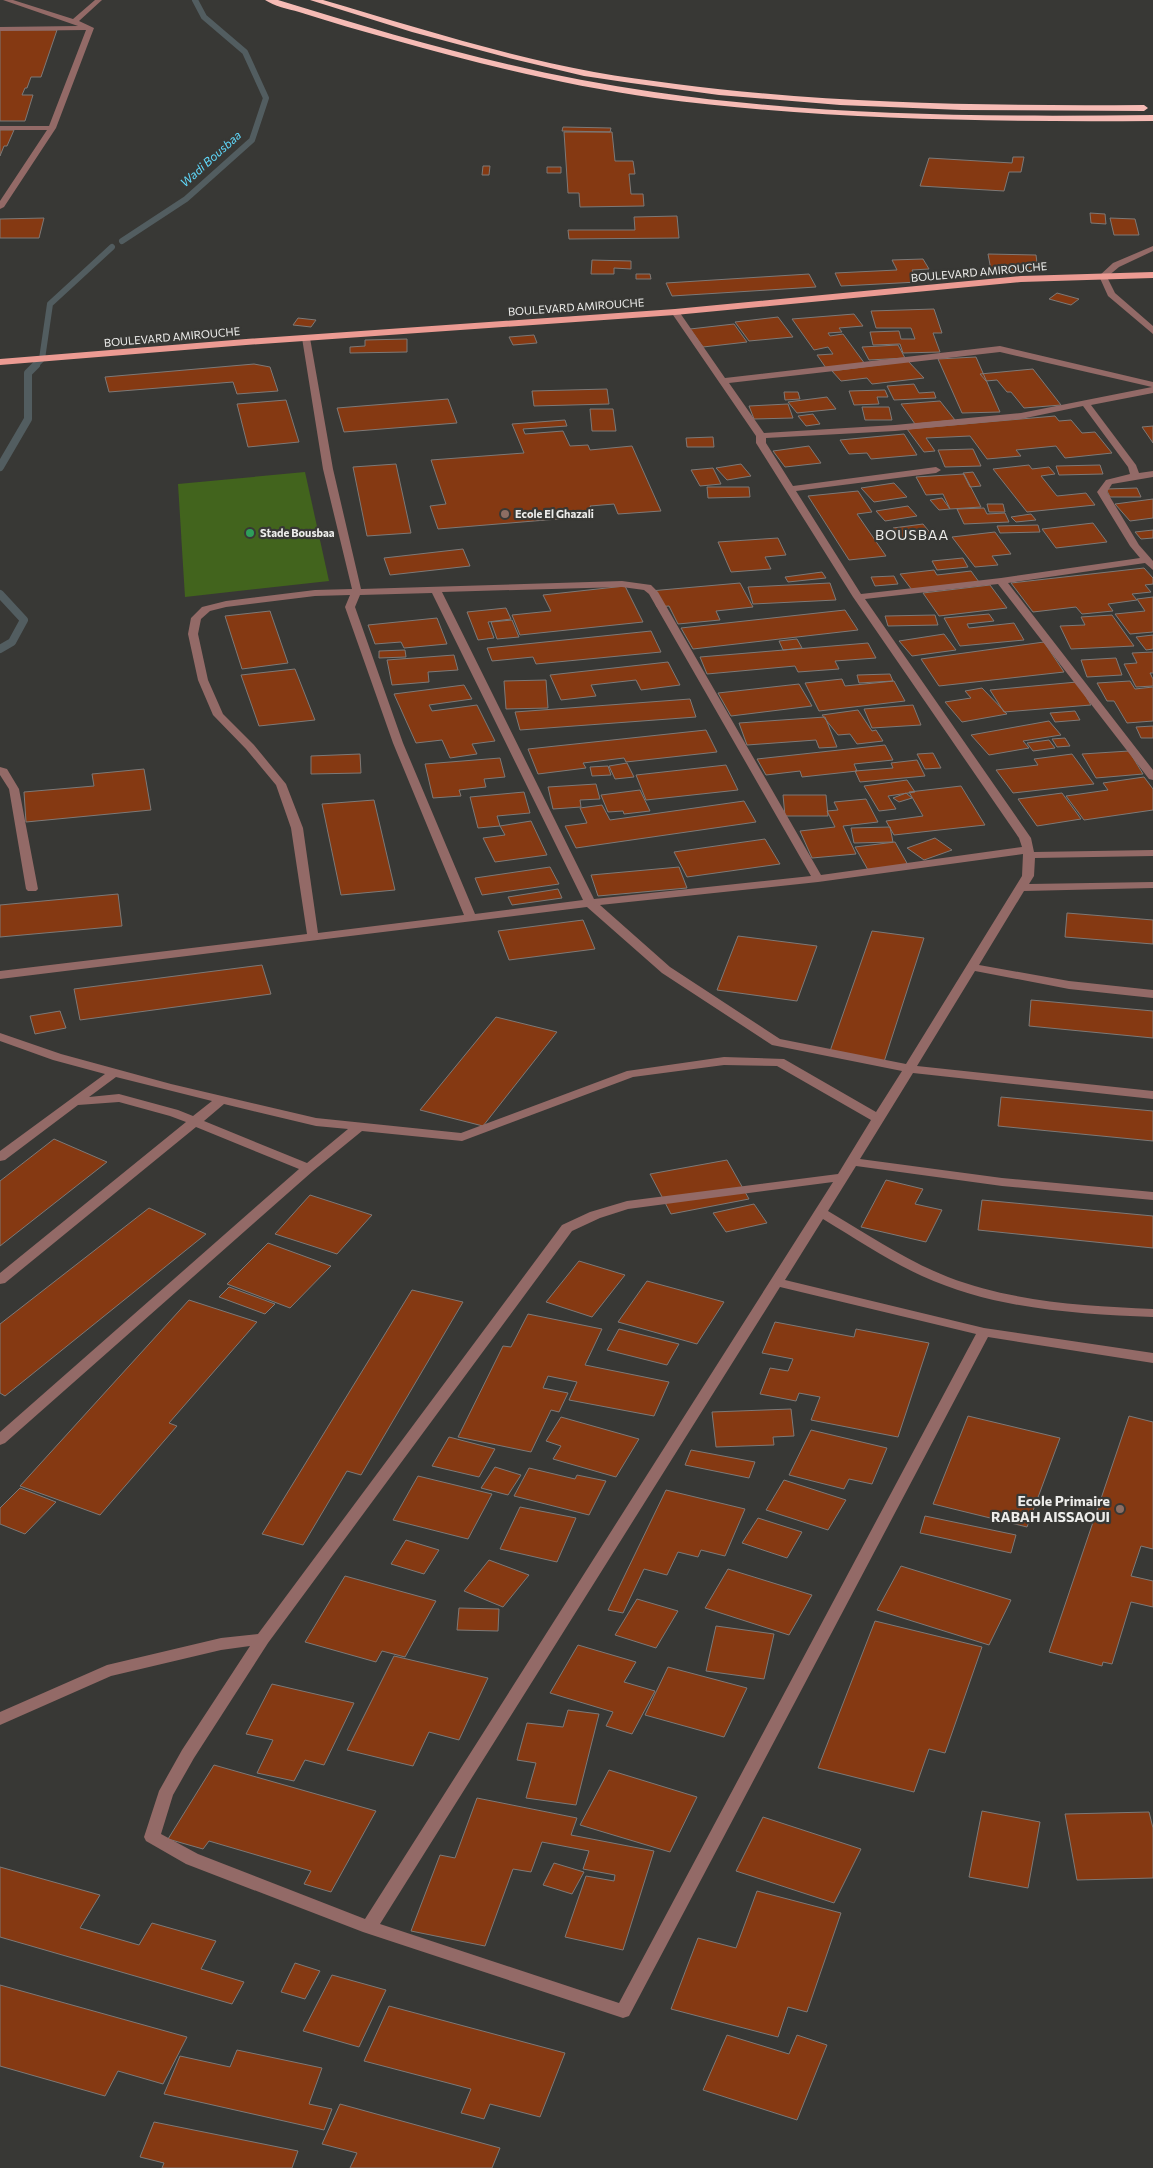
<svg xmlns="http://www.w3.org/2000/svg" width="1153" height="2168" viewBox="0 0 1153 2168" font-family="Commissioner,sans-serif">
  <rect width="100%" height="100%" fill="#383835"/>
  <path fill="#42641d" d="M305 472 329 581 185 597 178 484Z"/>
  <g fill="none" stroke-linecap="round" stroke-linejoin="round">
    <path stroke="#525d60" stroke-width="6" d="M122 241 186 199 252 140 266 98 245 52 204 17 195 0
      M35 366 42 359 50 304 112 247"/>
    <path stroke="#525d60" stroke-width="8" d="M0 467 28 419V373L36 365
      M0 594 24 620 12 642 0 649"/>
  </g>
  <path fill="#853912" stroke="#7d7977" d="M0 30H57L41 77H31L27 88H25L22 95H33L25 121H0Z
    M563 127 611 128 610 132 562 131Z
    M0 130H14L7 146H4L0 156Z
    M564 132H612L615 161H633L635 174H629L631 194H643L644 206 580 207 579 193H568Z
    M1013 157H1024L1021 172H1009L1004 191 920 186 929 158 1012 163Z
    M483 166H490L489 175H482Z
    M547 167H561V173H547Z
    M1090 213 1105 214 1106 224 1091 223Z
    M677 216 679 238 569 239 568 230H635L634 217Z
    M44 218 39 238H0V219Z
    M1110 218 1135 219 1139 235H1114Z
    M988 254 1036 255 1038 271 991 270Z
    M923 259 929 269 912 270 918 282 841 286 835 273 897 270 892 260Z
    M592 260 631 261V269L614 268V274H591Z
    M636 274H650L651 279H636Z
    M809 274 816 287 672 296 666 283Z
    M1057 293 1079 299 1071 305 1049 299Z
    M934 309 942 333H933L940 352 903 353 900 344 873 345 870 332 899 331 901 339H915L911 328H876L871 311Z
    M854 314 863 326 839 328 842 332 828 333 830 336 843 334 865 364 826 368 817 355 833 354 828 347 814 350 792 319Z
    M778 317 793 337 749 341 735 322Z
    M298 318 316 320 311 327 293 325Z
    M734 324 747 342 703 347 690 329Z
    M534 335 537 343 513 345 509 337Z
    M407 339V352L350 353V347L365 346V340Z
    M898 345 905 358 869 360 862 347Z
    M976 357 1000 412 962 413 938 359Z
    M908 361 924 378 872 384 867 378 841 381 832 371Z
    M254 364 270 367 278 391 237 394 233 382 109 392 105 377Z
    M1033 369 1061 405 1024 408 1011 392H1007L997 380 986 381 980 374Z
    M914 384 919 393 934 392 936 398 894 400 887 386Z
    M607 389 609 404 534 406 532 391Z
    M885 390 888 397H877L879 404 854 405 849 391Z
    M784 392H798L800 399 785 400Z
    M827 397 836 409 797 413 788 402Z
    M448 399 457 423 344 432 337 408Z
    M286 400 299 442 248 447 237 404Z
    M940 401 955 420 915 424 901 404Z
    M788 404 793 418 754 419 749 406Z
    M862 407H889L892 420H865Z
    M590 409H613L616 431H592Z
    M813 414 820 424 806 426 798 416Z
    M1055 416 1059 421 1071 420 1082 433 1095 432 1112 453 1065 458 1056 446 1016 450 1021 456 987 459 970 436 926 438 935 451 924 452 907 429Z
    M565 420 567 426 523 429 525 434 563 431 570 446 588 445 590 450 632 446 661 511 618 514 614 504 590 506 594 516 438 529 430 506 446 504 431 460 524 453 512 424Z
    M1153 426V443L1142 427Z
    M904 434 917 455 871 459 867 453 849 454 840 440Z
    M713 437 714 447H687L686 438Z
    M809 446 821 463 785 467 773 451Z
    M973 449 981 466 945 467 938 450Z
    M396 464 411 533 367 536 353 467Z
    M741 464 751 476 727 480 716 468Z
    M1029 465 1032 469 1049 467 1055 474 1041 476 1057 496 1086 493 1095 505 1027 512 993 469Z
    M1100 465 1103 474 1059 475 1056 466Z
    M713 468 721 484 700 486 691 470Z
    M973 472 981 486 970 487 963 473Z
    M964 474 981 507 950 509 943 494 926 495 916 477Z
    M894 483 907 497 874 502 861 488Z
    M707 487H749L750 497 708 498Z
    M1137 488 1141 497H1110L1106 489Z
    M858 491 872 512 857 514 886 556 849 560 808 496Z
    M942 498 950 509 939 510 930 500Z
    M1153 499V518L1130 521 1115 504Z
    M987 504H1003L1005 512H989Z
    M908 506 917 516 885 521 876 511Z
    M984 508 987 514 1005 513 1009 522 964 524 957 509Z
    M1031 514 1036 520 1016 522 1011 517Z
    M1093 523 1107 542 1056 548 1042 529Z
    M923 524 932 535 901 538 893 528Z
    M1038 525 1040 532 1000 533 997 526Z
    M1153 530V538L1141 539 1135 532Z
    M995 532 1011 554 992 556 998 565 975 567 952 537Z
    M778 538 786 555 765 557 771 569 731 572 718 542Z
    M463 549 470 566 390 575 384 558Z
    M963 558 968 567 937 570 932 561Z
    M1144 568 1153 578V584L1145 585 1151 592 1132 594 1137 600 1108 604 1113 611 1082 614 1076 607 1033 612 1011 583Z
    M934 570 937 575 971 571 979 582 912 590 900 574Z
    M822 572 826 578 788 582 785 577Z
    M894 576 898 584 875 586 871 577Z
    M740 583 753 607 716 611 720 620 678 624 669 606 657 607 650 591Z
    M830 583 836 600 753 604 748 587Z
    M990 585 1007 608 939 616 923 593Z
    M625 586 643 622 520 635 512 615 551 611 543 595Z
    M1153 597V632L1130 634 1115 614 1145 611 1137 599Z
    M506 608 511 619 488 622 494 638 478 640 467 612Z
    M845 610 858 630 693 649 681 628Z
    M270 611 288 663 242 669 225 616Z
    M989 614 994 621 967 624 969 628 1014 623 1024 640 960 646 944 618Z
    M935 615 938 625 888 626 885 616Z
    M1112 615 1134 646 1071 649 1060 626 1085 625 1081 617Z
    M437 618 447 644 404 648 401 642 375 644 368 625Z
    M512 620 519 637 497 639 491 622Z
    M651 631 661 652 536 664 533 657 492 661 487 648Z
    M944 634 956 650 912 656 899 641Z
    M1153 635V649L1146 650 1136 637Z
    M797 639 802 648 783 650 779 641Z
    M1044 642 1064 672 939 686 921 659Z
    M868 643 876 658 835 661 839 669 798 672 795 666 707 674 700 657Z
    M405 650 406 657 379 658V651Z
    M1153 652V673H1150L1153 679V686L1136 687 1124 664 1137 663 1132 653Z
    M454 655 458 670 428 672 429 682 392 685 387 660Z
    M1116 658 1122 675 1087 677 1081 660Z
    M668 662 680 685 641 690 636 680 591 685 596 696 561 700 550 675Z
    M295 669 315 720 259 726 241 675Z
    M890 674 893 681 859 683 857 675Z
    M842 679 845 686 894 681 905 701 819 711 805 683Z
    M546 680 548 708 506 709 504 681Z
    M1130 681 1135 689 1153 687V721L1127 723 1114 701H1107L1097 683Z
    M1077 682 1091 705 1004 712 990 690Z
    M799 684 812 706 731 716 718 693Z
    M464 685 472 699 429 705 432 711 477 705 495 741 472 744 477 754 450 758 442 740 416 743 394 694Z
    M982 688 1007 714 962 722 945 702 971 698 965 691Z
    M690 699 696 717 520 730 515 712Z
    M913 705 921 725 872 728 864 709Z
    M858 710 872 731 876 730 883 741 857 744 850 734 838 735 822 715Z
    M1075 711 1080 720 1055 722 1050 713Z
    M825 717 837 747 819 748 816 740 747 745 739 723Z
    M1049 721 1061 735 1023 741 1029 748 989 755 971 735Z
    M1153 726V738H1141L1136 727Z
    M706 730 717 752 626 762 624 758 583 763 586 768 538 774 528 749Z
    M1065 738 1070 746 1057 747 1052 739Z
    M1049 740 1055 748 1033 751 1027 743Z
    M885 745 893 760 854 764 857 771 802 777 800 771 766 775 757 759Z
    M1129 751 1143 774 1096 778 1082 754Z
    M933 753 941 768 925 769 917 754Z
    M360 754 361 773 311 774V756Z
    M1072 754 1094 784 1013 793 996 770 1038 765 1034 759Z
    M500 758 505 777 484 779 486 787 459 790 461 796 433 798 425 764Z
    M917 760 925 776 860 782 855 771 893 768 891 763Z
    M627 763 634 777 615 779 609 766Z
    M726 765 738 790 646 800 636 775Z
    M608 766 611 775 592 776 590 767Z
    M144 769 151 810 26 822 24 792 94 786 92 774Z
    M1144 777 1153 789V810L1084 820 1066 796 1108 790 1103 783Z
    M907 780 915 792 888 796 896 809 879 811 864 786Z
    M596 784 600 799 580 800 581 807 553 809 548 787Z
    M961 786 985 825 894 835 886 821 923 816 909 792Z
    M640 790 650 811 624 814 623 811 608 812 601 795Z
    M524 792 530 813 497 816 500 826 478 828 470 797Z
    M906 793 912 798 899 802 893 798Z
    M1062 793 1081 819 1037 826 1018 799Z
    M783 795H826L828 816H785Z
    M866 799 878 822 843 826 856 854 812 858 800 831 835 827 827 811 838 810 834 802Z
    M374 800 395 890 341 895 322 804Z
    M744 801 756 822 576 848 565 826 587 823 580 808 602 805 610 820Z
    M531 821 547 855 495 862 483 838 505 835 500 826Z
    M890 827 893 842 854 843 851 828Z
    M935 838 952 850 924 860 907 848Z
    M765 839 780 864 687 877 674 852Z
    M895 842 908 865 868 870 855 847Z
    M550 867 559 884 482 895 475 878Z
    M679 867 687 888 598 896 591 875Z
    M558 889 562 898 512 905 508 897Z
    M118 894 122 926 0 937V905Z
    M1067 913 1153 920V944L1065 937Z
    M583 920 595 949 509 960 498 931Z
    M872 931 924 938 884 1062 829 1054Z
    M738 936 817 946 797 1001 717 990Z
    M262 965 271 994 80 1020 74 989Z
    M1031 1000 1153 1011V1038L1029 1026Z
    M60 1011 66 1028 35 1034 30 1016Z
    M496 1017 557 1032 483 1126 420 1110Z
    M1001 1097 1153 1111V1141L998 1126Z
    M54 1139 107 1162 0 1246V1181Z
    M727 1160 749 1199 671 1214 650 1174Z
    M886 1180 923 1189 915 1204 942 1210 926 1242 861 1227Z
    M310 1195 372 1215 337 1254 275 1234Z
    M982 1200 1153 1216V1248L978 1230Z
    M754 1204 767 1223 726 1232 713 1213Z
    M149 1208 206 1234 5 1396 0 1393V1324Z
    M268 1243 331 1266 290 1308 227 1284Z
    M579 1261 625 1275 592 1317 546 1302Z
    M647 1281 724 1302 697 1344 618 1322Z
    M229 1287 275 1304 265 1314 219 1297Z
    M412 1290 463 1302 361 1475 347 1471 303 1545 262 1534Z
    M189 1300 257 1322 169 1423 177 1426 100 1515 20 1486Z
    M528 1314 602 1329 585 1365 669 1382 654 1416 569 1400 577 1382 548 1376 543 1388 568 1393 559 1412 551 1410 531 1452 458 1437 503 1346 511 1347Z
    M775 1322 854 1337 856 1329 929 1343 898 1437 811 1420 820 1397 799 1393 796 1401 760 1394 770 1368 788 1371 793 1359 762 1353Z
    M619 1329 679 1344 667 1365 607 1350Z
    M791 1409 794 1436 773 1437 774 1445 716 1447 712 1412Z
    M968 1416 1060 1438 1027 1527 933 1504Z
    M1129 1416 1153 1422V1549L1141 1546 1131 1576 1153 1581V1607L1131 1602 1112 1664 1103 1662 1102 1666 1049 1652Z
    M561 1417 639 1439 616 1477 553 1459 561 1446 546 1441Z
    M811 1430 887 1448 872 1484 849 1479 844 1489 789 1475Z
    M449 1437 495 1449 479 1477 432 1466Z
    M691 1450 755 1462 749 1478 685 1465Z
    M495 1467 521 1475 508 1495 481 1488Z
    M529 1468 575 1479 577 1475 606 1481 589 1515 514 1496Z
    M418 1476 492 1494 468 1539 393 1520Z
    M784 1480 846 1500 828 1530 766 1510Z
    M20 1488 56 1502 25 1534 0 1524V1508Z
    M666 1490 745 1509 725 1556 701 1550 698 1557 678 1552 667 1575 644 1569 623 1613 608 1610Z
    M520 1507 576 1518 557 1562 500 1549Z
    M925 1516 1016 1535 1011 1553 920 1533Z
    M758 1518 802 1532 787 1558 742 1543Z
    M406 1540 439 1550 424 1574 391 1564Z
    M489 1560 529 1575 503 1607 464 1591Z
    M901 1566 1011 1600 989 1645 877 1610Z
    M728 1569 812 1595 789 1635 705 1608Z
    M345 1576 436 1601 405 1657 382 1651 376 1662 305 1642Z
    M637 1599 678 1611 656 1648 615 1635Z
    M459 1608 499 1609 498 1631 457 1630Z
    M875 1621 982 1647 945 1753 929 1749 914 1792 818 1768Z
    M716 1626 774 1634 764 1679 706 1671Z
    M578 1645 636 1662 624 1682 655 1691 632 1734 606 1726 613 1712 550 1693Z
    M394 1656 488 1678 459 1740 429 1732 413 1766 347 1750Z
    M668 1667 747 1688 724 1737 645 1715Z
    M272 1684 354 1703 324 1765 305 1760 294 1781 257 1773 273 1740 246 1734Z
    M568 1710 599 1714 576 1805 526 1798 536 1763 517 1760 527 1723 563 1727Z
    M214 1765 376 1811 331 1892 304 1884 311 1871 209 1841 203 1849 168 1839Z
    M609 1770 697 1797 670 1852 580 1825Z
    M477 1798 577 1818 571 1835 654 1851 623 1950 565 1937 586 1876 614 1881 615 1875 583 1869 589 1851 542 1842 531 1872 513 1869 485 1946 411 1931 440 1855 455 1858Z
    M982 1811 1040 1822 1028 1888 969 1877Z
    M1149 1812 1153 1828V1878L1077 1880 1065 1814Z
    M763 1817 861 1849 834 1903 736 1871Z
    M554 1863 584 1872 572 1894 543 1885Z
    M0 1867 100 1895 80 1928 139 1945 152 1923 216 1941 201 1969 244 1982 232 2004 0 1937Z
    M757 1891 841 1913 807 2012 788 2007 778 2037 671 2009 698 1938 736 1948Z
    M295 1963 320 1971 305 1999 281 1992Z
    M332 1975 386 1990 359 2047 303 2031Z
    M0 1985 187 2037 163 2084 118 2071 105 2096 0 2066Z
    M389 2006 565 2053 540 2117 490 2104 484 2119 461 2113 471 2089 364 2061Z
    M727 2035 789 2054 797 2035 827 2045 797 2120 703 2090Z
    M237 2050 322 2068 309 2104 332 2109 324 2130 164 2094 180 2056 230 2067Z
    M340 2104 500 2148 492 2168H350L357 2153 322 2144Z
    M154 2122 298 2151 292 2168H162L164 2163 140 2157Z"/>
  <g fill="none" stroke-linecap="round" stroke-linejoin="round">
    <path fill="#936a67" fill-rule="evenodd" d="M3 0H13L73 19 95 0H102L79 21 94 28 56 128 4 207 0 209V201L47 130H0V126H49L86 30 0 31V27L78 26Z
      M1153 246V251L1119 267 1107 277 1115 293 1153 326V334L1108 296 1099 276 1113 263Z
      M672 310H678L725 378 1000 346 1153 382V393L1091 405 1136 465 1139 473 1153 471V477L1112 484 1107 492 1139 545 1153 561V570L1145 563 1008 583 1153 770V780L1149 779 998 584 865 599 1031 838 1034 852 1153 850V856L1035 858 1034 876 1029 884 1153 882V888L1024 891 979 965 1069 981 1153 990V998L1069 989 975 971 917 1066 1153 1091V1099L913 1073 860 1159 1002 1178 1153 1192V1200L1002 1186 856 1166 828 1211C867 1234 905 1260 948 1277 1013 1302 1084 1306 1153 1309V1317C1075 1314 994 1309 922 1276 887 1260 856 1239 823 1219L785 1280 984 1328 1153 1353V1363L988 1337 629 2016 623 2018 363 1932 186 1864 146 1841 144 1837 159 1791 182 1750 250 1646 221 1650 111 1676 0 1725V1712L107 1665 221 1638 258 1634 562 1225 590 1212 627 1201 838 1174 871 1120 777 1066 724 1065 633 1077 462 1141 362 1131 313 1171 5 1443 0 1445V1432L299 1169 196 1127 5 1283 0 1284V1273L186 1122 170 1116 119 1102 78 1105 5 1160 0 1161V1151L105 1074 53 1060 0 1041V1033L61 1054 171 1084 316 1118 461 1133 627 1071 724 1057 784 1059 876 1112 902 1071 772 1045 662 973 587 907 0 979V971L307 934 291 828 276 785 246 749 213 715 198 680 188 634 191 618 202 607 226 601 315 590 352 589 323 469 302 338 306 335 310 338 333 469 361 589 622 581 651 585 658 592 821 875 1022 847 1019 838 853 597 756 443V436L671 312ZM1000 352 1152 387 1021 413 895 425 764 433 729 383ZM1083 406 1128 467 1130 474 1106 480 1097 492 1130 546 1140 558 1001 578 861 594 796 491 936 473 941 470 936 467 793 486 766 443V438L895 431 1021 419ZM622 587 644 590 649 594 811 876 594 899 442 592ZM432 593 583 900 475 914 403 743 355 607 360 595ZM350 595 345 607 393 743 464 915 318 933 303 828 286 784 254 745 223 714 208 680 198 634 201 619 210 611 226 607 315 596ZM1023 854 1022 876 906 1064 780 1039 670 967 600 905 818 882ZM116 1077 212 1101 193 1116 178 1110 119 1094 89 1097ZM224 1104 316 1126 348 1129 307 1163 204 1121ZM833 1182 365 1919 198 1854 161 1834 173 1795 194 1758 268 1643 572 1231 600 1218 628 1209ZM780 1287 976 1334 619 2003 380 1924Z
      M0 767 7 769 19 789 38 889 36 891H28L26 889 9 789 0 775Z"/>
    <path fill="#ec9b93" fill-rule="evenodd" d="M1153 272V278L1021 282 675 315 246 345 0 365V359L246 339 675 309 1021 276Z"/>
    <path fill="#f6bbb5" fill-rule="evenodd" d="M265 0H278C401 38 526 74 654 92 820 116 986 117 1153 115V121C987 122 821 120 655 98 567 86 480 64 394 40 362 31 330 22 299 12 288 9 274 6 265 0Z
      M310 0H323C412 26 502 55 594 72 621 77 649 80 676 84 832 104 988 106 1144 105L1148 108 1144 111 962 110 840 105 719 95 631 83 584 76 513 59 412 32Z"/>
  </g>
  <g fill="#8d6e63" stroke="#383835" stroke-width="2">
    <circle cx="505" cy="514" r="5"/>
    <circle cx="1120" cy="1509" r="5"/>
  </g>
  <circle fill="#2e9e5b" stroke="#383835" stroke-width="2" cx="250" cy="533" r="5"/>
  <g text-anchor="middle" stroke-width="4.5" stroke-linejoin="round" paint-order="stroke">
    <g font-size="11" fill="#ededeb" stroke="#383835">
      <text transform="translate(979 272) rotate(-5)" y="4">BOULEVARD AMIROUCHE</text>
      <text transform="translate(576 307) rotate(-4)" y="4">BOULEVARD AMIROUCHE</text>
      <text transform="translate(172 337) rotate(-5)" y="4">BOULEVARD AMIROUCHE</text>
    </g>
    <g font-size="11" font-weight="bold" fill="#ededeb" stroke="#383835" text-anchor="start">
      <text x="515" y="518">Ecole El Ghazali</text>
      <text x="260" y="537">Stade Bousbaa</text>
    </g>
    <g font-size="12" font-style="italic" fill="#5fd7f9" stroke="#383835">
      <text transform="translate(211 159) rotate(-42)" y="4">Wadi Bousbaa</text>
    </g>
    <g font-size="14" letter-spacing="1" fill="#ededeb" stroke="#383835">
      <text x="912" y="540">BOUSBAA</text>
    </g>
    <g font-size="14" font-weight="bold" fill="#ededeb" stroke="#383835" text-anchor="end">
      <text x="1110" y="1506">Ecole Primaire<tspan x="1110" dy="16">RABAH AISSAOUI</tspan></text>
    </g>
  </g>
</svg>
